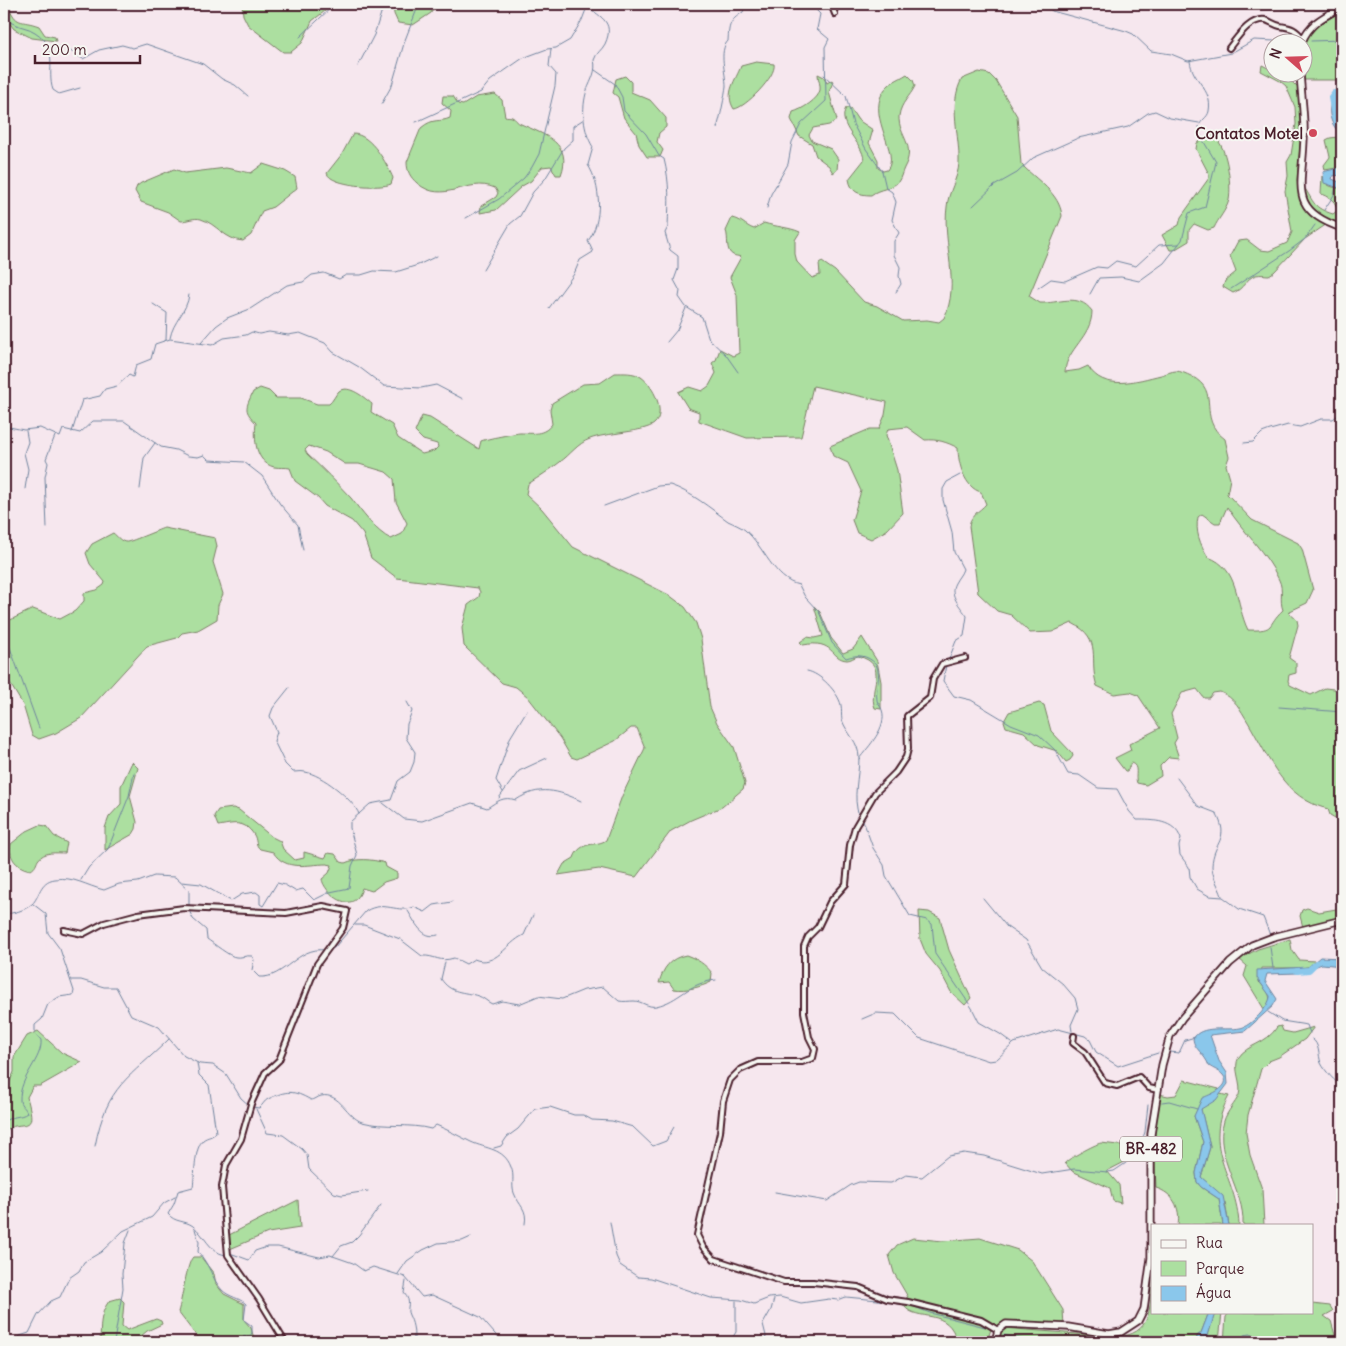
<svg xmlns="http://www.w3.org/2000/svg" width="1346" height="1346" viewBox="0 0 1346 1346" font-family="Delius,sans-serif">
  <rect width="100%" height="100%" fill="#f6e7ee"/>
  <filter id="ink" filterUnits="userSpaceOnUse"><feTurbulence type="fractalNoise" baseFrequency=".02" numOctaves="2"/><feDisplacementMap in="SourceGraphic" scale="10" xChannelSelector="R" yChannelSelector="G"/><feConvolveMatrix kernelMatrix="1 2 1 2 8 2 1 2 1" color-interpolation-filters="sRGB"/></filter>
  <g filter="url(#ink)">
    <path fill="#acdfa0" stroke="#7b7f66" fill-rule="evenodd" d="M4 4H8C16 27 21 19 39 26L45 35 55 37 56 41 32 38 14 29 4 16Z
      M242 4H334L312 21 302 43 291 52H283L248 25 243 15Z
      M393 4H436L431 13 413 25 398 23 394 14Z
      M1342 11V80H1303L1304 42 1309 30Z
      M756 62 774 64C777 76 745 108 734 109 724 93 736 80 741 66Z
      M1262 65 1288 78 1298 88 1301 135 1297 180 1299 195 1310 214 1327 224 1305 239 1274 272 1269 275C1265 275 1261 274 1256 275 1246 278 1244 289 1233 293L1223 287 1225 281 1236 272 1230 256 1238 241 1247 240 1260 250 1269 251 1287 243 1292 232 1285 191 1288 176 1287 162 1291 155 1296 124 1295 107 1286 86 1280 81 1261 71Z
      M979 72 989 74 996 81 1017 116 1021 164C1036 180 1060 193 1062 216L1029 296 1040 303C1058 304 1078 292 1092 311 1092 337 1066 349 1065 372L1079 370 1088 366C1103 392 1136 381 1161 375 1165 374 1172 371 1176 371 1180 371 1187 374 1191 376 1223 392 1195 417 1225 439L1229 457 1226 465 1230 479 1227 494 1252 520 1298 543 1302 549 1313 590 1307 603 1288 612 1297 620 1298 625 1289 658 1296 663V673L1289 675 1288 681 1290 685 1311 695 1325 688 1342 690V822L1330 815 1328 809C1283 798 1270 759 1248 722 1240 709 1235 698 1220 692L1213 693 1209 698H1204L1197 689 1182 693 1171 714 1177 738 1174 743 1179 758 1169 757 1160 766 1161 776 1146 785 1137 783C1134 776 1140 766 1131 763L1127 771H1125L1115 758 1131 750 1129 744 1160 728 1138 695 1130 692 1114 694 1097 686C1088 660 1104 639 1072 623L1052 632 1030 633 1011 615 997 611 978 593 969 526C971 514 979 512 986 504L981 492C965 488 958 464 958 448 947 442 937 439 925 440L907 427 888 429 886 435 897 470 903 513 887 530 871 539 857 533 852 520 861 491 848 463 833 456 830 446 870 429H879L885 415 887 402 813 386 801 437 747 438 699 421V412L688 408 678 392 689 387 702 391 709 386 716 373 712 363 716 360 720 349 733 356 739 353 737 295 730 277 741 257C738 256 735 256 733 255 725 251 729 238 726 231L732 218C741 219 745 226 754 229L764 223C776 227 789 227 800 232L795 240V254L797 262 812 278 820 275 819 264 822 262 835 271 864 302 877 306 903 321 927 320 939 322 944 318C961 284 942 244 947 207 948 192 958 179 959 163 960 136 948 104 962 79ZM1227 507C1243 532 1267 553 1279 580 1284 590 1279 600 1283 610 1266 625 1277 631 1248 630 1235 604 1240 568 1208 557 1200 544 1195 532 1198 517L1202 514 1215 523H1220Z
      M818 74 824 77 827 83 832 80 833 82 829 92 837 120 829 125 813 128 809 135 812 141 831 149 838 159 837 170 833 173 829 166 816 156 812 144 799 136 791 119 793 112C801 110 819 99 820 90 821 85 818 80 818 74Z
      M907 74 913 80 915 86C910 97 901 102 899 116 898 136 917 145 904 168 902 172 901 178 898 182 890 190 880 188 871 195 859 195 851 192 849 179L864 160C863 142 836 126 846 108H850L858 120 873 130 869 143 878 160V168L883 171 887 170C901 153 867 118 883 92 889 82 898 80 907 74Z
      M625 76 631 82V92L650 100 666 118V127L659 133 657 142 663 150 660 157H647L639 145 636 133 624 118 618 97 613 93 616 79Z
      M495 94 502 100 505 116C507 117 509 116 512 117 515 118 517 123 521 124 545 135 573 143 561 175H556L551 166 542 167 531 181 522 186 496 210 480 213 481 206 496 197 498 193 495 188C467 176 444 206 417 183 410 177 407 171 407 162L421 128C434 117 439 123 450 118L451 111 442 103 443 96H453L458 104 463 105 476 97Z
      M353 134C371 134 387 164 393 178L391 184C381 189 330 186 327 173L342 154Z
      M1211 135C1227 140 1232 186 1229 200 1226 211 1218 219 1214 228L1208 230 1194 224 1189 230V241L1174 250H1170L1162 235 1179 225 1181 217 1209 178V174L1196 149 1197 143Z
      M1338 137 1342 142V167L1325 170 1324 165 1330 157 1326 140 1330 138Z
      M263 164 285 171 295 177 297 188 273 207 262 211 251 235 243 241C225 240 217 224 201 219 194 217 187 221 181 221L168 212 141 202 135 191 137 186 141 183 174 169 185 173 226 168 251 173Z
      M1322 176C1324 186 1332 187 1342 189V224C1322 217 1307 210 1304 187 1314 202 1313 208 1333 214L1337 211C1338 203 1328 195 1321 194Z
      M615 373C623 373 634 372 641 377 653 385 667 413 654 424 645 432 605 433 590 439 578 443 570 455 560 462 550 470 539 477 528 484L526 494 542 509 573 547 669 595 685 607 696 623 701 639 710 707 717 723 734 747 745 783 743 789 722 807 691 820 671 831 636 877 599 869 558 875 564 864 574 858C580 840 597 847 606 840L622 796 645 748 637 728H631L615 741 577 759 571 757 560 738 528 697 516 687 502 683 464 646 462 628 467 609 468 605 479 597 480 592 478 588 397 578 371 558 363 534 352 521 325 506 318 498 295 481 290 468C285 467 280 468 274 467 255 462 254 439 256 423 244 410 245 409 253 392L260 388 269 391 276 398H301L317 404H329C333 401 335 395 339 391 349 384 365 398 372 404L371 412 392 425 398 438 422 454 434 451 438 447 437 444 423 440 415 432 422 416 430 418 479 449 481 441C485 439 517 433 520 433 533 433 543 436 552 424L550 410 552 403 583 384 600 383ZM309 446 326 452 345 464H359L386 472 394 479 396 502 407 523 402 534 391 539C376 532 361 511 351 498 337 483 322 468 307 454L305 450Z
      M164 528 215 538 217 546 213 562 223 594 218 605 217 619 198 630 182 633 177 638 147 646 81 718 56 733 39 739 32 735 23 705 6 677 8 666 4 651V623L33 609 60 619 75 611 84 601V593L97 590 104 585 105 582 90 564 86 553 92 544 113 533C117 536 121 542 126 542 128 543 158 530 164 528Z
      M814 606 820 612 831 638 843 653 853 649 862 637 877 661 881 682V709L875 708C867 688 891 665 858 656 854 657 851 660 847 660 830 659 835 639 803 645L800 642 807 637 814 638 823 636Z
      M1039 703 1044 705 1051 731 1072 753 1073 756 1070 760 1066 762 1057 751 1038 745 1024 732 1006 727 1004 721 1009 712Z
      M132 762 138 768 130 796 137 822 136 829 133 834 105 850V828L109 817 121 804V786Z
      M233 808 239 810 272 837 280 841 283 849 295 860 304 858V852L325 858 328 853 335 854 341 862 345 863C356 858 372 859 385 863L386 867 397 873V878L384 882 372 891 362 888C354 918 324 893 322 879L329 873 332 865 327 864C307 864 286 872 273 852L260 849C255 845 257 840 254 835 244 819 232 824 218 826L214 816 218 810Z
      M40 825 46 826 54 836 67 843 65 853C56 853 44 851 38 860 36 864 36 867 31 870 18 868 8 859 11 844L27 831Z
      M1307 908 1319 912 1342 908V921L1304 931 1300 916 1302 910Z
      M919 911 929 912 940 918 949 950 971 998 965 1005 951 992 940 971 926 954 920 939Z
      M1290 939 1292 950 1299 960 1315 961 1308 967 1301 968H1261L1259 982C1268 991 1275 999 1264 1009L1244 976 1247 966 1239 959 1258 949Z
      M686 955C697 959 705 964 712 973L711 982C701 987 686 991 674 989L669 982 659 983C663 968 670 958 686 955Z
      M1281 1026 1283 1031 1293 1033 1314 1027 1305 1039 1279 1057 1269 1061 1261 1069 1248 1115 1246 1133 1250 1155 1262 1189 1264 1225H1243C1245 1190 1213 1157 1224 1121 1227 1111 1235 1104 1239 1095 1243 1083 1232 1069 1239 1057 1246 1045 1267 1044 1277 1027Z
      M38 1031 62 1053 82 1062 40 1086H33L27 1097C39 1139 21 1116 4 1132V1095L14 1072V1057L27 1036Z
      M1184 1080 1219 1089 1194 1116 1203 1142 1196 1173 1197 1182 1201 1187 1219 1199 1223 1225H1178C1181 1208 1173 1193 1156 1188L1154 1141 1159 1094 1168 1096 1176 1095Z
      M1220 1094 1229 1096C1200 1150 1237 1175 1239 1225H1229L1225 1203 1201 1177 1210 1147 1201 1110 1202 1106Z
      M1101 1143 1118 1145 1134 1151V1157L1107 1171 1119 1185 1121 1203 1113 1201 1110 1188 1072 1171 1065 1163C1066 1160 1095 1144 1101 1143Z
      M298 1200 300 1228 268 1233 225 1251 229 1235Z
      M913 1238 943 1241 980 1238 1018 1250 1032 1261 1063 1310 1064 1326 1004 1323 991 1329 987 1342H957C949 1306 917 1323 904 1306L903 1300 908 1297 894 1273 889 1255 897 1245Z
      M193 1257H201L214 1274 216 1284 224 1294 244 1304V1320L251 1328 255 1342H201L178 1312C182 1300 187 1262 193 1257Z
      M1152 1277V1312H1209L1201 1333 1197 1336V1342H995L1003 1328 1115 1337C1153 1335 1150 1308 1152 1277Z
      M120 1298 124 1302 122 1326 127 1330 156 1319 161 1321 162 1324 147 1331 134 1342H100C101 1327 99 1315 109 1301Z
      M1312 1304 1330 1306 1333 1311 1324 1316 1331 1321 1337 1342H1224L1226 1317 1229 1312H1312Z
      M1215 1312H1222L1219 1342H1206Z"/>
    <path fill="#8ac7eb" stroke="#70849e" d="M1342 89V104L1336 111 1337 115 1342 117V134C1326 124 1325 98 1342 89Z
      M1342 167V175L1333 176 1332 179 1342 183V189L1324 183 1323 172Z
      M1320 957 1342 958V966L1322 964 1298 973 1267 974 1265 981 1277 999 1273 1006 1245 1031 1210 1035 1219 1061 1227 1073 1228 1084 1216 1100 1201 1109 1210 1147 1201 1177 1223 1196 1229 1225H1223L1219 1199 1201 1187 1197 1182 1196 1173 1203 1142 1194 1116 1202 1098C1209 1095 1233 1087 1223 1075 1220 1071 1213 1069 1209 1066 1205 1054 1194 1049 1193 1039 1201 1024 1226 1031 1240 1028 1250 1027 1270 1006 1270 996L1257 978V970L1308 967Z
      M1209 1312 1215 1313 1206 1342H1197V1336L1201 1333Z"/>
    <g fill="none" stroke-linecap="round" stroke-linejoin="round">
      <path stroke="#70849e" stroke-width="1" d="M4 4 10 22C18 27 28 27 35 32 60 48 46 71 53 90L59 94 80 88
        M893 4 901 6
        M1044 4 1052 11 1126 31 1133 34 1151 51 1171 54 1188 61 1231 53 1254 40 1296 42
        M833 8H849L874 4
        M300 37 335 4
        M1311 41 1342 40
        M46 46 64 47 83 59 99 50 122 45 133 48 146 44 203 64 222 79 235 85 248 96
        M358 66 374 35 384 4
        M595 70 615 84 622 97 624 111 646 134 659 156 664 159C670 183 669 201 668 227L665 233 670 250 678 256V269L674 280 680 291 679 297 686 307 702 317 709 339 726 355 738 372
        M824 75 846 96 853 124 866 149 882 171 886 188 892 192 896 202 892 220 899 233 894 241V255L900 267 899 276 901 284 896 292
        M382 103 392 85 405 40 419 4
        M416 122 481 92 490 81 523 58 547 49 556 48 570 40 582 20 587 7
        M717 128C720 120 725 94 726 86 726 73 718 51 728 41 729 25 729 21 743 12L746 4
        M973 206 994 186 1017 173 1033 158 1078 138 1128 127 1148 113 1155 111 1170 118 1199 123
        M767 208 771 194 788 164 792 142 801 124 826 101 825 47 829 39 817 29 820 14 816 10 815 4
        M1324 210 1334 195 1336 187
        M466 218 499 199 524 178 532 167 539 154 555 86 556 74 549 66 551 49
        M483 270 510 224 520 216 533 192 545 179 564 148 573 140V126L584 119
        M1038 288 1051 279 1065 281 1097 267 1107 268 1116 261 1136 266 1159 245 1179 244
        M1231 289 1289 251 1305 239 1315 225
        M1090 294 1099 278 1121 277 1139 281 1164 263 1182 240 1189 213 1205 207 1216 162 1201 137 1199 127C1200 120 1208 118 1209 111 1213 89 1192 81 1190 61
        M153 304 167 313 166 340
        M549 308 574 274 580 260 593 252 588 241C603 221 601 185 588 165L593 147C583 131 581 109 587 90 591 80 597 71 594 60 596 53 602 50 605 44 616 20 598 17 585 4
        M170 338C173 321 187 312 189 295
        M667 342 677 330 686 308
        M201 343 216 326 227 318 250 309 287 285 303 282 312 275 324 273 339 279 346 275H361L374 271 396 272 418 265 437 256
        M4 426 24 430 40 428 60 437 63 429 80 433 93 421H124L161 447 176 450 188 456 198 457 204 455 209 460 244 462 262 476 280 504 298 525 303 550
        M72 432 82 400 100 396 105 389 117 386 129 375 133 377 136 365 151 359 155 344 170 339 212 345 224 338 246 335 252 332 259 334 269 332 288 335 300 333 325 343 333 352 359 367 384 386 421 388 436 385 463 399
        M1244 443 1253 442 1262 433 1270 430 1288 425 1300 427 1321 419H1333L1342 412
        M25 489 28 469 24 453 28 442 26 431
        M140 489 144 458 155 443
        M604 506 658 486 670 485C691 492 710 508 728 521 734 524 740 526 745 530 764 546 774 580 799 585L805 597 819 612 832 643 846 658C858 654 867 655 876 664 882 677 875 687 877 700 877 704 881 706 882 710 888 727 868 747 859 759
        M47 528 45 477 48 463 46 459 55 436
        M4 631 39 728
        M949 659 956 641 964 636 967 616C961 607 948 595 955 583 958 577 961 575 963 569L954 552 952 532 943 500V489L947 482 960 475
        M946 665 943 681 954 696 971 700 1011 724 1039 735 1055 750 1068 774 1079 775 1098 788 1117 789 1129 811 1137 820C1153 820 1175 820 1181 839L1179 846 1180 855 1189 867 1190 877 1197 889 1209 896 1223 897 1239 909 1263 917 1270 935
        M807 671C820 673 838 692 841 705 842 710 841 715 842 720 847 734 859 742 859 758 859 777 852 797 859 816
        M289 688 273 708 270 716 277 732 274 741 285 764 293 772C297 772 301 771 305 772 321 774 353 799 359 814
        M1279 707 1342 712
        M1177 778 1198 806 1216 813C1231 840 1213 841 1212 866 1212 877 1219 886 1222 896
        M503 792 496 780 510 738 527 710
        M499 798 519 771 547 758
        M383 803 404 819 422 821 472 803 487 808C498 801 503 796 516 800 539 785 558 790 581 801
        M863 820 873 848 884 865 886 876 910 916 927 920 932 924 935 954 972 1008 979 1022 1000 1034 1012 1043
        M81 880 89 867 108 849 129 796 134 773
        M181 882 201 884 231 901 242 894 256 892 260 895V904L263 906 277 883 285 885 295 891 303 889 314 900 330 892 349 888 352 866 357 855 350 828V822L370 804 391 800 398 781 410 772 414 762 415 752 406 738 407 724 412 711 407 702
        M983 898 1007 927 1026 940 1042 967 1063 984 1075 998 1078 1009 1071 1025 1072 1031
        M189 910 193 919 206 930 207 939C213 943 230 957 236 957 241 958 246 955 252 956L254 960 252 970 259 977C285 979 297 946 325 950
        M408 911C415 922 422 940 438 935
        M4 914C14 913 24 911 32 904 40 897 39 881 55 879 73 876 87 886 104 890L119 884 138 882 154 876 175 877 189 890V907
        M355 925H364L400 939 422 956C435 955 439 963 454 958L466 964 474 959C496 968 506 943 524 935L533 915
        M1270 947 1273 968
        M329 950 334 948 366 911C384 900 398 914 414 907L425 912 434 905 452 902
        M445 962 441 979C451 994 463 991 478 996 483 997 487 1002 492 1004L502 1001 519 1004 538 996 562 999 584 990 603 987 619 1001C624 1002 629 1001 634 1001 642 1001 648 1008 656 1006 680 1001 687 983 716 980
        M71 980H81L104 987H116L131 1015 159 1027 184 1056 200 1064 213 1065 226 1074 241 1098 250 1106
        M1268 1012 1282 1021 1307 1025 1310 1033
        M862 1019 876 1013 895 1014 919 1038 989 1061 996 1060 1014 1043 1058 1029 1085 1036 1090 1040 1096 1052 1118 1066 1158 1053
        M1312 1039C1320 1044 1318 1055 1321 1063 1325 1071 1335 1082 1342 1086
        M1170 1052 1179 1053 1185 1040 1195 1037
        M197 1063 199 1075 209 1085 216 1132C212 1138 208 1136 203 1140 194 1148 195 1175 193 1187L178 1191 174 1204 168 1214C175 1223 185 1220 193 1226 205 1235 209 1252 225 1255
        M1162 1102 1169 1101 1197 1109
        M252 1107 259 1108C263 1105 264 1101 268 1099 287 1090 293 1090 311 1100 315 1100 317 1097 321 1096 340 1092 347 1117 362 1122 385 1128 409 1123 431 1129L436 1125C448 1130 459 1136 471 1142 486 1149 504 1148 511 1167 515 1176 511 1185 514 1193 519 1206 528 1209 525 1224
        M256 1109 267 1133 283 1135 302 1149 307 1155 309 1169 334 1193 342 1195 368 1191
        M4 1122C11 1115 21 1118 27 1113 26 1107 20 1106 20 1100 19 1077 43 1059 41 1040L35 1033V1025L42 1019 48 1004 59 997 73 995 74 991 60 949 48 933 46 914 33 904
        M95 1146C107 1084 129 1079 169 1039
        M494 1148 501 1146 507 1137 518 1129 535 1109 550 1107 574 1115H583L592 1120 612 1121 633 1127 653 1146 666 1141 674 1127
        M775 1192 827 1201 851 1185 859 1182 891 1183 906 1175 922 1177 948 1156 964 1153 984 1156 1042 1174 1074 1169 1108 1172 1114 1171 1126 1163 1140 1146 1145 1132 1148 1105
        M610 1222 616 1256 620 1265 638 1277 651 1278 711 1298 741 1300 754 1304 769 1298 780 1297 801 1303 829 1299 838 1300 846 1297 878 1300 912 1306 930 1313 985 1327
        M195 1229 199 1242 198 1252C210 1265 212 1279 222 1290 229 1297 240 1298 246 1304L244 1320 252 1326V1333L250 1336 240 1337 237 1342
        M230 1253 249 1260 255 1251 267 1247H278L319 1257 330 1255 353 1263 364 1271 373 1267 405 1277 422 1297 432 1295 480 1317 502 1342
        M333 1256 341 1246 352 1242 359 1235 381 1205
        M398 1274 407 1261 423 1250 438 1243 462 1241 471 1237
        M406 1281 404 1293C413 1303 405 1307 409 1315 413 1323 414 1329 414 1339L418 1342
        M1003 1335 1035 1342
        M1001 1340 1004 1336
        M15 1342 20 1336 29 1333 38 1315 51 1301 60 1297 69 1278 79 1271 84 1262 101 1252 123 1231 152 1217 164 1203 175 1197
        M114 1342 123 1288 122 1274 125 1243 130 1230
        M730 1342 736 1332V1301
        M765 1342 766 1336 763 1324 771 1310 774 1299
        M1237 1342 1244 1335 1251 1334 1266 1342"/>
      <path stroke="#8ac7eb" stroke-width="6" d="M1333 110 1331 97 1334 93 1342 92
        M1297 971 1309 970 1316 963"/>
      <g stroke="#4a1f2b" stroke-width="8">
        <path id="minor" d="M831 4 835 14
          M1229 48C1237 38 1250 17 1266 20 1271 22 1275 25 1280 26 1292 28 1296 29 1303 39
          M965 658 942 664 933 679 930 698 907 716 908 749 906 757 896 772 875 793 855 827 850 845 846 884 830 902 818 927 808 937 804 946V1012L809 1037 815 1049 813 1058 802 1062H758L740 1070 730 1080 723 1101 720 1132 697 1235 703 1247 714 1259 784 1282H813L858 1287 887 1299 908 1302 981 1320 998 1330
          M64 930 83 934 104 923 138 914 184 908 286 913 323 906 347 911 343 928 317 964 279 1060 265 1073 251 1104 241 1139 226 1165 222 1187 228 1255 259 1299 285 1342
          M1074 1036 1073 1043 1085 1052 1105 1083 1117 1086 1139 1077 1149 1088 1158 1090"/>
      </g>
      <g stroke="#4a1f2b" stroke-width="9">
        <path id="highway" d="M1302 42C1309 23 1325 16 1342 7
          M1300 72C1301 94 1305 117 1304 138 1303 185 1287 210 1342 228
          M995 1342 998 1330 1006 1324 1068 1327 1109 1334 1121 1332 1138 1321 1144 1309 1151 1258V1134L1162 1065 1170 1036 1182 1018 1230 963 1252 945 1273 937 1342 920"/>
      </g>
      <use href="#minor" stroke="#f6f6f2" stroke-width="4"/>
      <use href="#highway" stroke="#f6f6f2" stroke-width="5.5"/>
    </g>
  </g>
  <circle fill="#d1495b" stroke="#f6f6f2" stroke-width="2" cx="1313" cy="133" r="5"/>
  <g text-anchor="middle" stroke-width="4" stroke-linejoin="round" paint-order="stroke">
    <rect fill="#f6f6f2" stroke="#7e6067" stroke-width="1" x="1120" y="1136.5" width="62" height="25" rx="4"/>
    <g font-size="15" font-weight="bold" fill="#4a1f2b">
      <text x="1151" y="1154">BR-482</text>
    </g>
    <g font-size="16" font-weight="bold" fill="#4a1f2b" stroke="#f6f6f2" text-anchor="end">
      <text x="1303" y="139">Contatos Motel</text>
    </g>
  </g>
  <rect width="1346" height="1346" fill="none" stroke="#f6f6f2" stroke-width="20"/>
  <rect x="10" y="10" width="1326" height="1326" fill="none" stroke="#4a1f2b" stroke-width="2" filter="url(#ink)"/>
  <rect x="1151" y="1224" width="162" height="90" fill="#f6f6f2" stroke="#b1a0a2"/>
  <rect x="1161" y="1240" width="25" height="8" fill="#f6f6f2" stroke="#b1a0a2"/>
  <text x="1196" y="1248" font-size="15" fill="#4a1f2b">Rua</text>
  <rect x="1161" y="1261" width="25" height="15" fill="#acdfa0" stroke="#b1a0a2"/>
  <text x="1196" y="1274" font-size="15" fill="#4a1f2b">Parque</text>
  <rect x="1161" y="1286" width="25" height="15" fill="#8ac7eb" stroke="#b1a0a2"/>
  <text x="1196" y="1298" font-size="15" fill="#4a1f2b">Água</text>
  <g transform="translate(1288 58) rotate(290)"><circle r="24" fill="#f6f6f2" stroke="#b1a0a2"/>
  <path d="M0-4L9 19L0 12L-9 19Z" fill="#d1495b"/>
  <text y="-8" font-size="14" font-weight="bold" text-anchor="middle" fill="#4a1f2b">N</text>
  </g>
  <path d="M35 55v8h105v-8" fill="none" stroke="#4a1f2b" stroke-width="2.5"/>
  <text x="42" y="55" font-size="15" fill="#4a1f2b" stroke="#f6f6f2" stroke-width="4" paint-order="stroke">200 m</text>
</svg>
